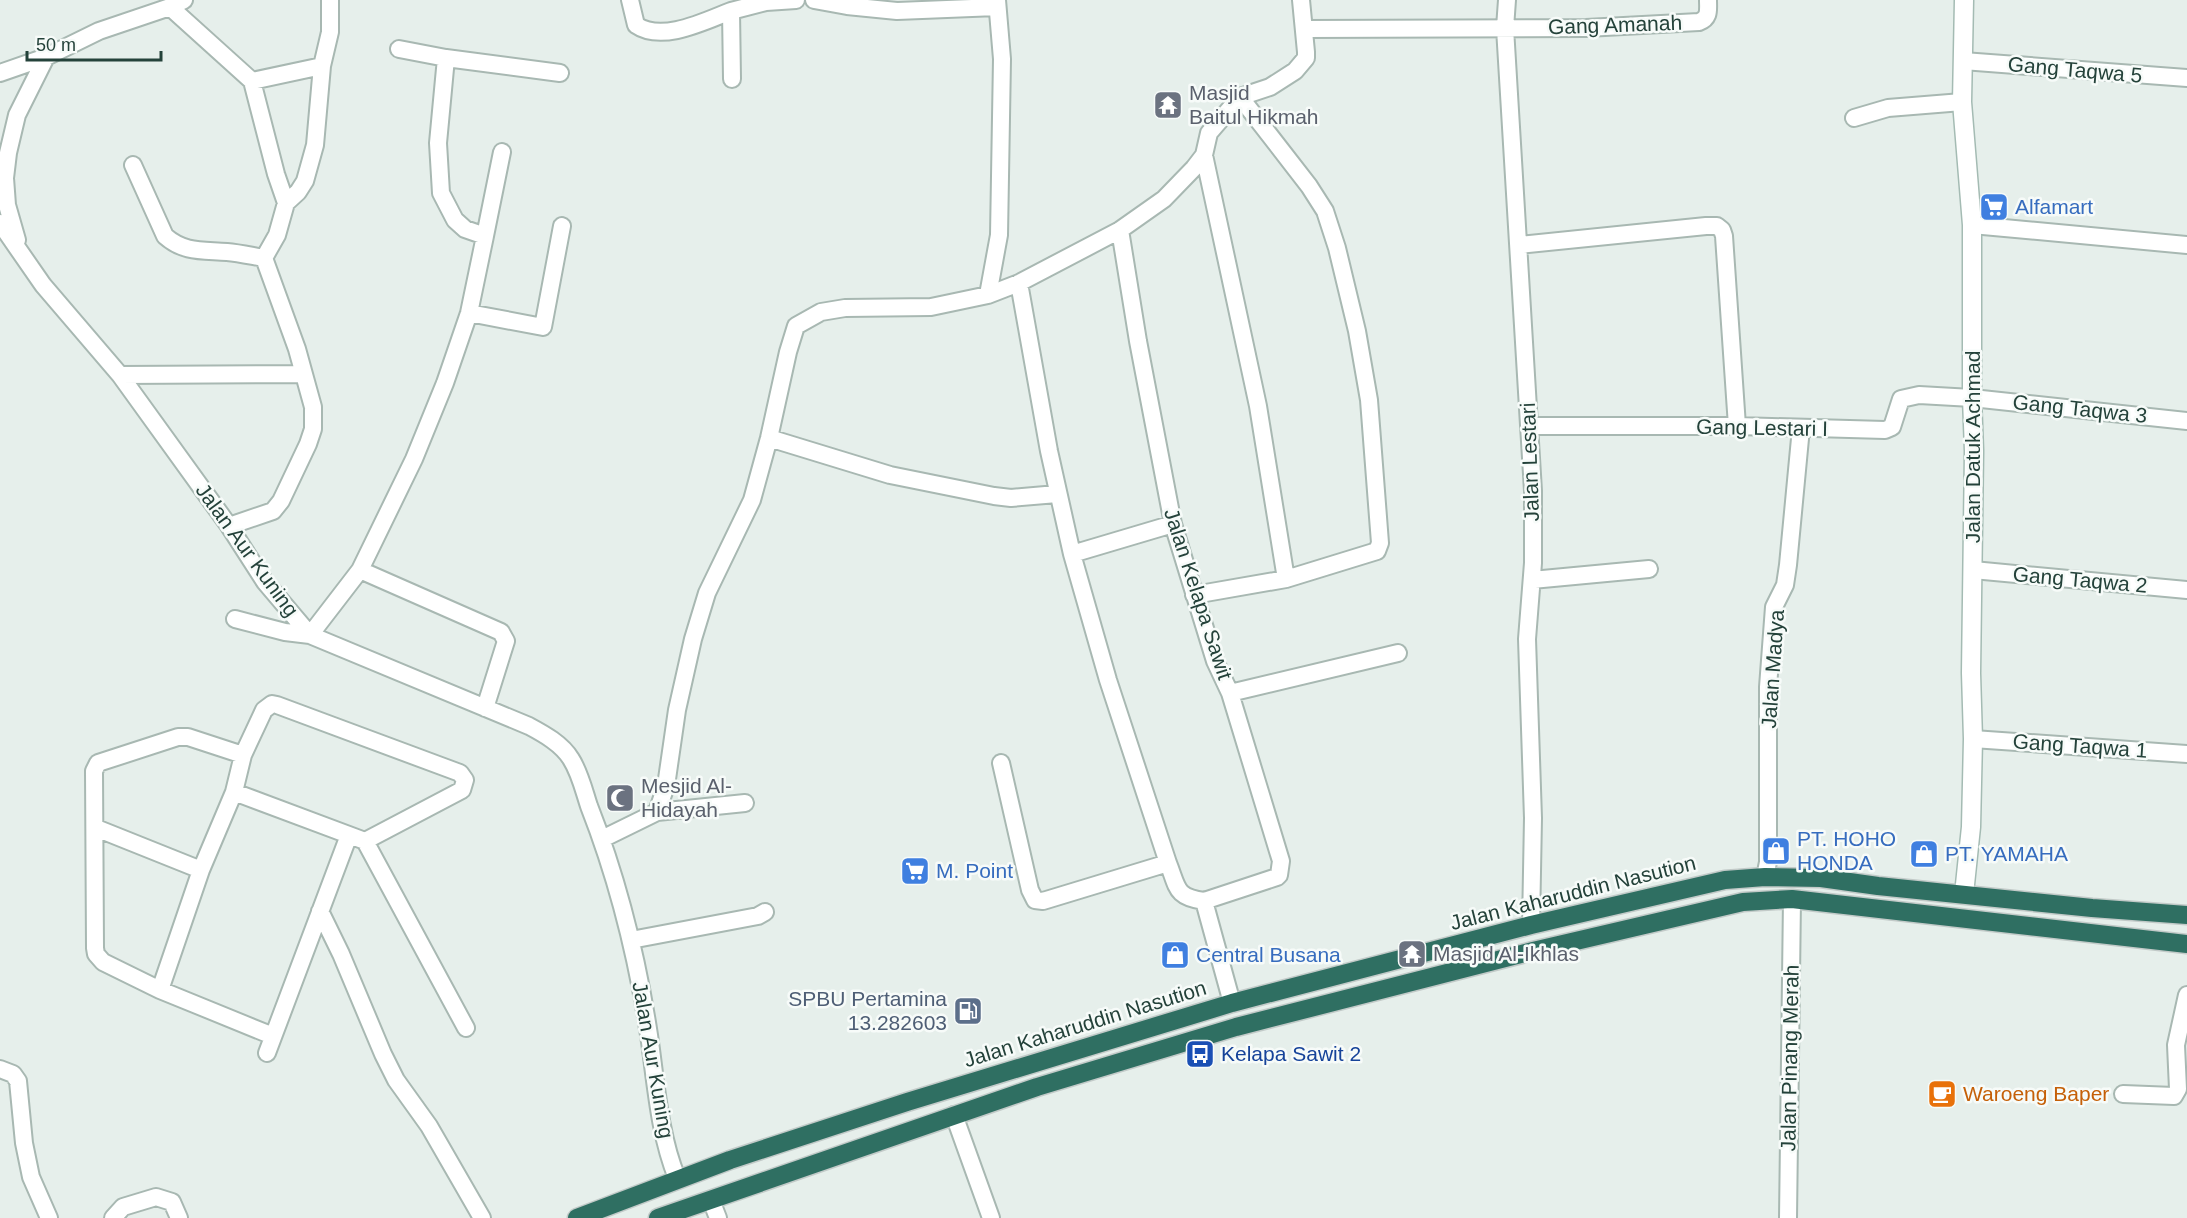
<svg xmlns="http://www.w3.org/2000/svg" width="2187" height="1218" viewBox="0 0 2187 1218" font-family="Helvetica,sans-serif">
  <rect width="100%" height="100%" fill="#e6efeb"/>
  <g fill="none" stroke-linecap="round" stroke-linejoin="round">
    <g stroke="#a8b8b2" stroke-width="20">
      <path id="street" d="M630 0 636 25C662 43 705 21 731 11
        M814 0 847 6 897 11 997 7
        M1507 0 1505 28 1533 491V563L1527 639 1533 818 1531 925
        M170 7 252 81 276 174 286 203
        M1305 29 1586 28 1699 22C1710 18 1708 10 1708 0
        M446 58 560 73
        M1963 61 2187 78
        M0 73 46 57
        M732 79 731 11 766 2 796 0
        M252 81 322 66
        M1854 118 1888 108 1962 102
        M1204 155 1258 406 1286 579
        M133 165 165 236C184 253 203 250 227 252 239 253 252 256 264 258
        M0 223 43 285 120 375 229 526 265 582 310 635 529 726C544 734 562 744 571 759 580 773 584 791 589 806 618 880 637 957 649 1035 656 1083 659 1134 677 1178
        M1972 225 2187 245
        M1120 230 1138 341 1173 524 1215 661 1230 693 1281 861 1279 875 1277 877 1204 901
        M485 236 502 152
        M17 240 7 205 5 178 8 153 17 115 46 57 99 31 170 7 184 0
        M1519 245 1706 226H1717L1722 230 1724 236 1737 426
        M1019 283 1049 451 1072 554 1108 680 1168 863C1178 888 1175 897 1204 901L1232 1003
        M988 295 999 235 1002 59 997 0
        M469 313 543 327 562 226
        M120 375 303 374
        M1530 426H1737L1885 430 1892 427 1901 399 1919 395 1972 398 2187 421
        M769 438 890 475 994 496 1011 498 1057 494
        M229 526 273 511 281 501 308 444 313 429V407L297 349 264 258 277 235 286 203 298 192 305 181 315 145 322 66 330 32V0
        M1072 554 1173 524
        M360 570 501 632 506 641 485 708
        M1973 570 2187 590
        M1532 580 1649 569
        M1194 595 1286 579 1377 551 1380 543 1369 400 1357 331 1337 248 1325 211 1309 186 1240 97
        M235 619 285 632 310 635 360 570 414 459 445 383 469 313 485 236 465 229 455 220 441 193 438 143 446 58 399 49
        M1230 693 1398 653
        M1973 739 2187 754
        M243 755 188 737H178L98 763 94 771 95 948 96 954 103 962 160 990 273 1036
        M1001 763 1030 890 1035 900 1043 901 1168 863
        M234 792 365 841 466 1028
        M657 812 745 803
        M96 828 201 870
        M602 839 657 812 666 786 677 710 693 639 707 593 752 500 769 438 788 352 796 326 821 312 845 308 931 307 988 295 1019 283 1120 230 1164 199 1194 168 1204 155 1209 133 1240 97 1270 87 1295 71 1306 58V52L1301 0
        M1765 877 1768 862V687L1774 607 1785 585 1788 565 1801 428
        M320 911 341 954 383 1054 396 1080 429 1126 482 1218
        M631 940 758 916 765 912
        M160 990 201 870 234 792 243 755 264 710 272 704 277 705 460 773 465 780 462 790 365 841
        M267 1053 349 835
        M0 1069 13 1074 18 1081 24 1143 31 1177 49 1218
        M2123 1094 2174 1096 2178 1089 2176 1045 2187 995
        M954 1115 991 1218
        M711 1200 718 1218
        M113 1218 123 1207 156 1197 172 1202 179 1218
        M1788 1218 1792 899"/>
    </g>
    <g stroke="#a4bbb3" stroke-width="21">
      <path id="secondary" d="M1964 894 1971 827 1973 739 1971 673 1974 451 1972 398V225L1962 102 1964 0"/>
    </g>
    <g stroke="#c2cac8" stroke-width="21">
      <path id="highway" d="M577 1218 730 1160 907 1102 1232 1003 1531 925 1725 880 1765 877 1821 878 1878 886 2092 908 2187 915
        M658 1218 1037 1087 1236 1027 1533 951 1743 902 1792 899 2187 944"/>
    </g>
    <use href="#street" stroke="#fff" stroke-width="16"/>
    <use href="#secondary" stroke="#fff" stroke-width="18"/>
    <use href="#highway" stroke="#2f6f62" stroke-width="18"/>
  </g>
  <defs>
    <g id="temple-square" transform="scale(1.5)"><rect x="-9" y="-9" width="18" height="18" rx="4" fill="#6b7280" stroke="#f7fbf9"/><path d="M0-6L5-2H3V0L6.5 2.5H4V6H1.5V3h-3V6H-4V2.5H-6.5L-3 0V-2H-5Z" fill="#fff"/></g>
    <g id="supermarket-square" transform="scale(1.5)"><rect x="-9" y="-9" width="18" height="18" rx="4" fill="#3f7fe0" stroke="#f7fbf9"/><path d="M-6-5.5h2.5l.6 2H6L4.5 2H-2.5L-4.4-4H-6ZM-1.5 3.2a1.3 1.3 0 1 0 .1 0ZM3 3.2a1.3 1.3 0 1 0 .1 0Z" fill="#fff"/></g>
    <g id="mosque-square" transform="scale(1.5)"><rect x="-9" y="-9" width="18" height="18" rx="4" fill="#6b7280" stroke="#f7fbf9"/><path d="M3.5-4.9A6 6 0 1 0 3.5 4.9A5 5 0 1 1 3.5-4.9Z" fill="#fff"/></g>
    <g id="shop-square" transform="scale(1.5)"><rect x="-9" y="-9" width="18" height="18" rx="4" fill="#3f7fe0" stroke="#f7fbf9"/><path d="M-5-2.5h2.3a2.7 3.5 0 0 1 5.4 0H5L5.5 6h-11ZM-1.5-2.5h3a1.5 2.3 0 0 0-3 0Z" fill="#fff"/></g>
    <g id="fuel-square" transform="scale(1.5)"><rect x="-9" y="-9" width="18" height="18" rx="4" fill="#5c6f8a" stroke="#f7fbf9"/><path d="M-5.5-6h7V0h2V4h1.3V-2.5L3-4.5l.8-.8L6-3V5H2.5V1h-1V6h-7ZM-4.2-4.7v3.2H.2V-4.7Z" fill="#fff"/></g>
    <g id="bus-square" transform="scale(1.5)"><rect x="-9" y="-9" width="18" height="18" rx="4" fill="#1a4fb4" stroke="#f7fbf9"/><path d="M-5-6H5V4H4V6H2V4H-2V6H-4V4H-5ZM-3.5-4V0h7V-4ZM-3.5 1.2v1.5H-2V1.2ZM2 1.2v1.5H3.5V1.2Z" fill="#fff"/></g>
    <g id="cafe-square" transform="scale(1.5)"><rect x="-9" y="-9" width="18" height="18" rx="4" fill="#e8710a" stroke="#f7fbf9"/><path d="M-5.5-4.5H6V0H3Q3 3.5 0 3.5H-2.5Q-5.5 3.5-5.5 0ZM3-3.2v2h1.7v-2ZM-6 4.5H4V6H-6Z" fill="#fff"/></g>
  </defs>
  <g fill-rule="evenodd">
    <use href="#temple-square" x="1168" y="105"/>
    <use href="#supermarket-square" x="1994" y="207"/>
    <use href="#mosque-square" x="620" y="798"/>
    <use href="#shop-square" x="1776" y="851"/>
    <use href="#shop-square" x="1924" y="854"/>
    <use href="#supermarket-square" x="915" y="871"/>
    <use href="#temple-square" x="1412" y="954"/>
    <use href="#shop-square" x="1175" y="955"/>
    <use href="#fuel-square" x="968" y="1011"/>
    <use href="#bus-square" x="1200" y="1054"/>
    <use href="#cafe-square" x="1942" y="1094"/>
  </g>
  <g text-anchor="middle" stroke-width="5" stroke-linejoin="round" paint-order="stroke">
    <g font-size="21" fill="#24423a" stroke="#f7fbf9">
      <text transform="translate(1615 25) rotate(-2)" y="7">Gang Amanah</text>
      <text transform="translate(2075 70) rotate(5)" y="7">Gang Taqwa 5</text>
      <text transform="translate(2080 409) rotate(6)" y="7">Gang Taqwa 3</text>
      <text transform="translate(1762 428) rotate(1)" y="7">Gang Lestari I</text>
      <text transform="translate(1973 447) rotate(-90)" y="7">Jalan Datuk Achmad</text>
      <text transform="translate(1530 462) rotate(-92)" y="7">Jalan Lestari</text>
      <text transform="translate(247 550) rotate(54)" y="7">Jalan Aur Kuning</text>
      <text transform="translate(2080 580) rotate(5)" y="7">Gang Taqwa 2</text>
      <text transform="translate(1198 594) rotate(72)" y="7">Jalan Kelapa Sawit</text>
      <text transform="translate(1773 669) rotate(-86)" y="7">Jalan Madya</text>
      <text transform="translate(2080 746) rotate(4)" y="7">Gang Taqwa 1</text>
      <text transform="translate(1573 893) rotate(-14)" y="7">Jalan Kaharuddin Nasution</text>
      <text transform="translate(1085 1024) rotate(-17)" y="7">Jalan Kaharuddin Nasution</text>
      <text transform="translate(1790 1058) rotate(-89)" y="7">Jalan Pinang Merah</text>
      <text transform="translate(653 1060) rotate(80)" y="7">Jalan Aur Kuning</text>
    </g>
    <g font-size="21" fill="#5b616d" stroke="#f7fbf9" text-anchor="start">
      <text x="1189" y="100">Masjid<tspan x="1189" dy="24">Baitul Hikmah</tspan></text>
      <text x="641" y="793">Mesjid Al-<tspan x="641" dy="24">Hidayah</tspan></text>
      <text x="1433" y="961">Masjid Al-Ikhlas</text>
    </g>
    <g font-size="21" fill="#366cbe" stroke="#f7fbf9" text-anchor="start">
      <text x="2015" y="214">Alfamart</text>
      <text x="1797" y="846">PT. HOHO<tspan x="1797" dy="24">HONDA</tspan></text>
      <text x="1945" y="861">PT. YAMAHA</text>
      <text x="936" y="878">M. Point</text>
      <text x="1196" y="962">Central Busana</text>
    </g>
    <g font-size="21" fill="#4e5e75" stroke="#f7fbf9" text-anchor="end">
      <text x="947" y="1006">SPBU Pertamina<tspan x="947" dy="24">13.282603</tspan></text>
    </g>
    <g font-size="21" fill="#164399" stroke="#f7fbf9" text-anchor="start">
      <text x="1221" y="1061">Kelapa Sawit 2</text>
    </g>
    <g font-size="21" fill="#c56008" stroke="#f7fbf9" text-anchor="start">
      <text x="1963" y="1101">Waroeng Baper</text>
    </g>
  </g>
  <path d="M27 51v9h134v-9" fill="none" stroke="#24423a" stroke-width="3"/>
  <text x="36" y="51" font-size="18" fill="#24423a" stroke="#f7fbf9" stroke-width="4.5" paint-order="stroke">50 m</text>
</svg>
